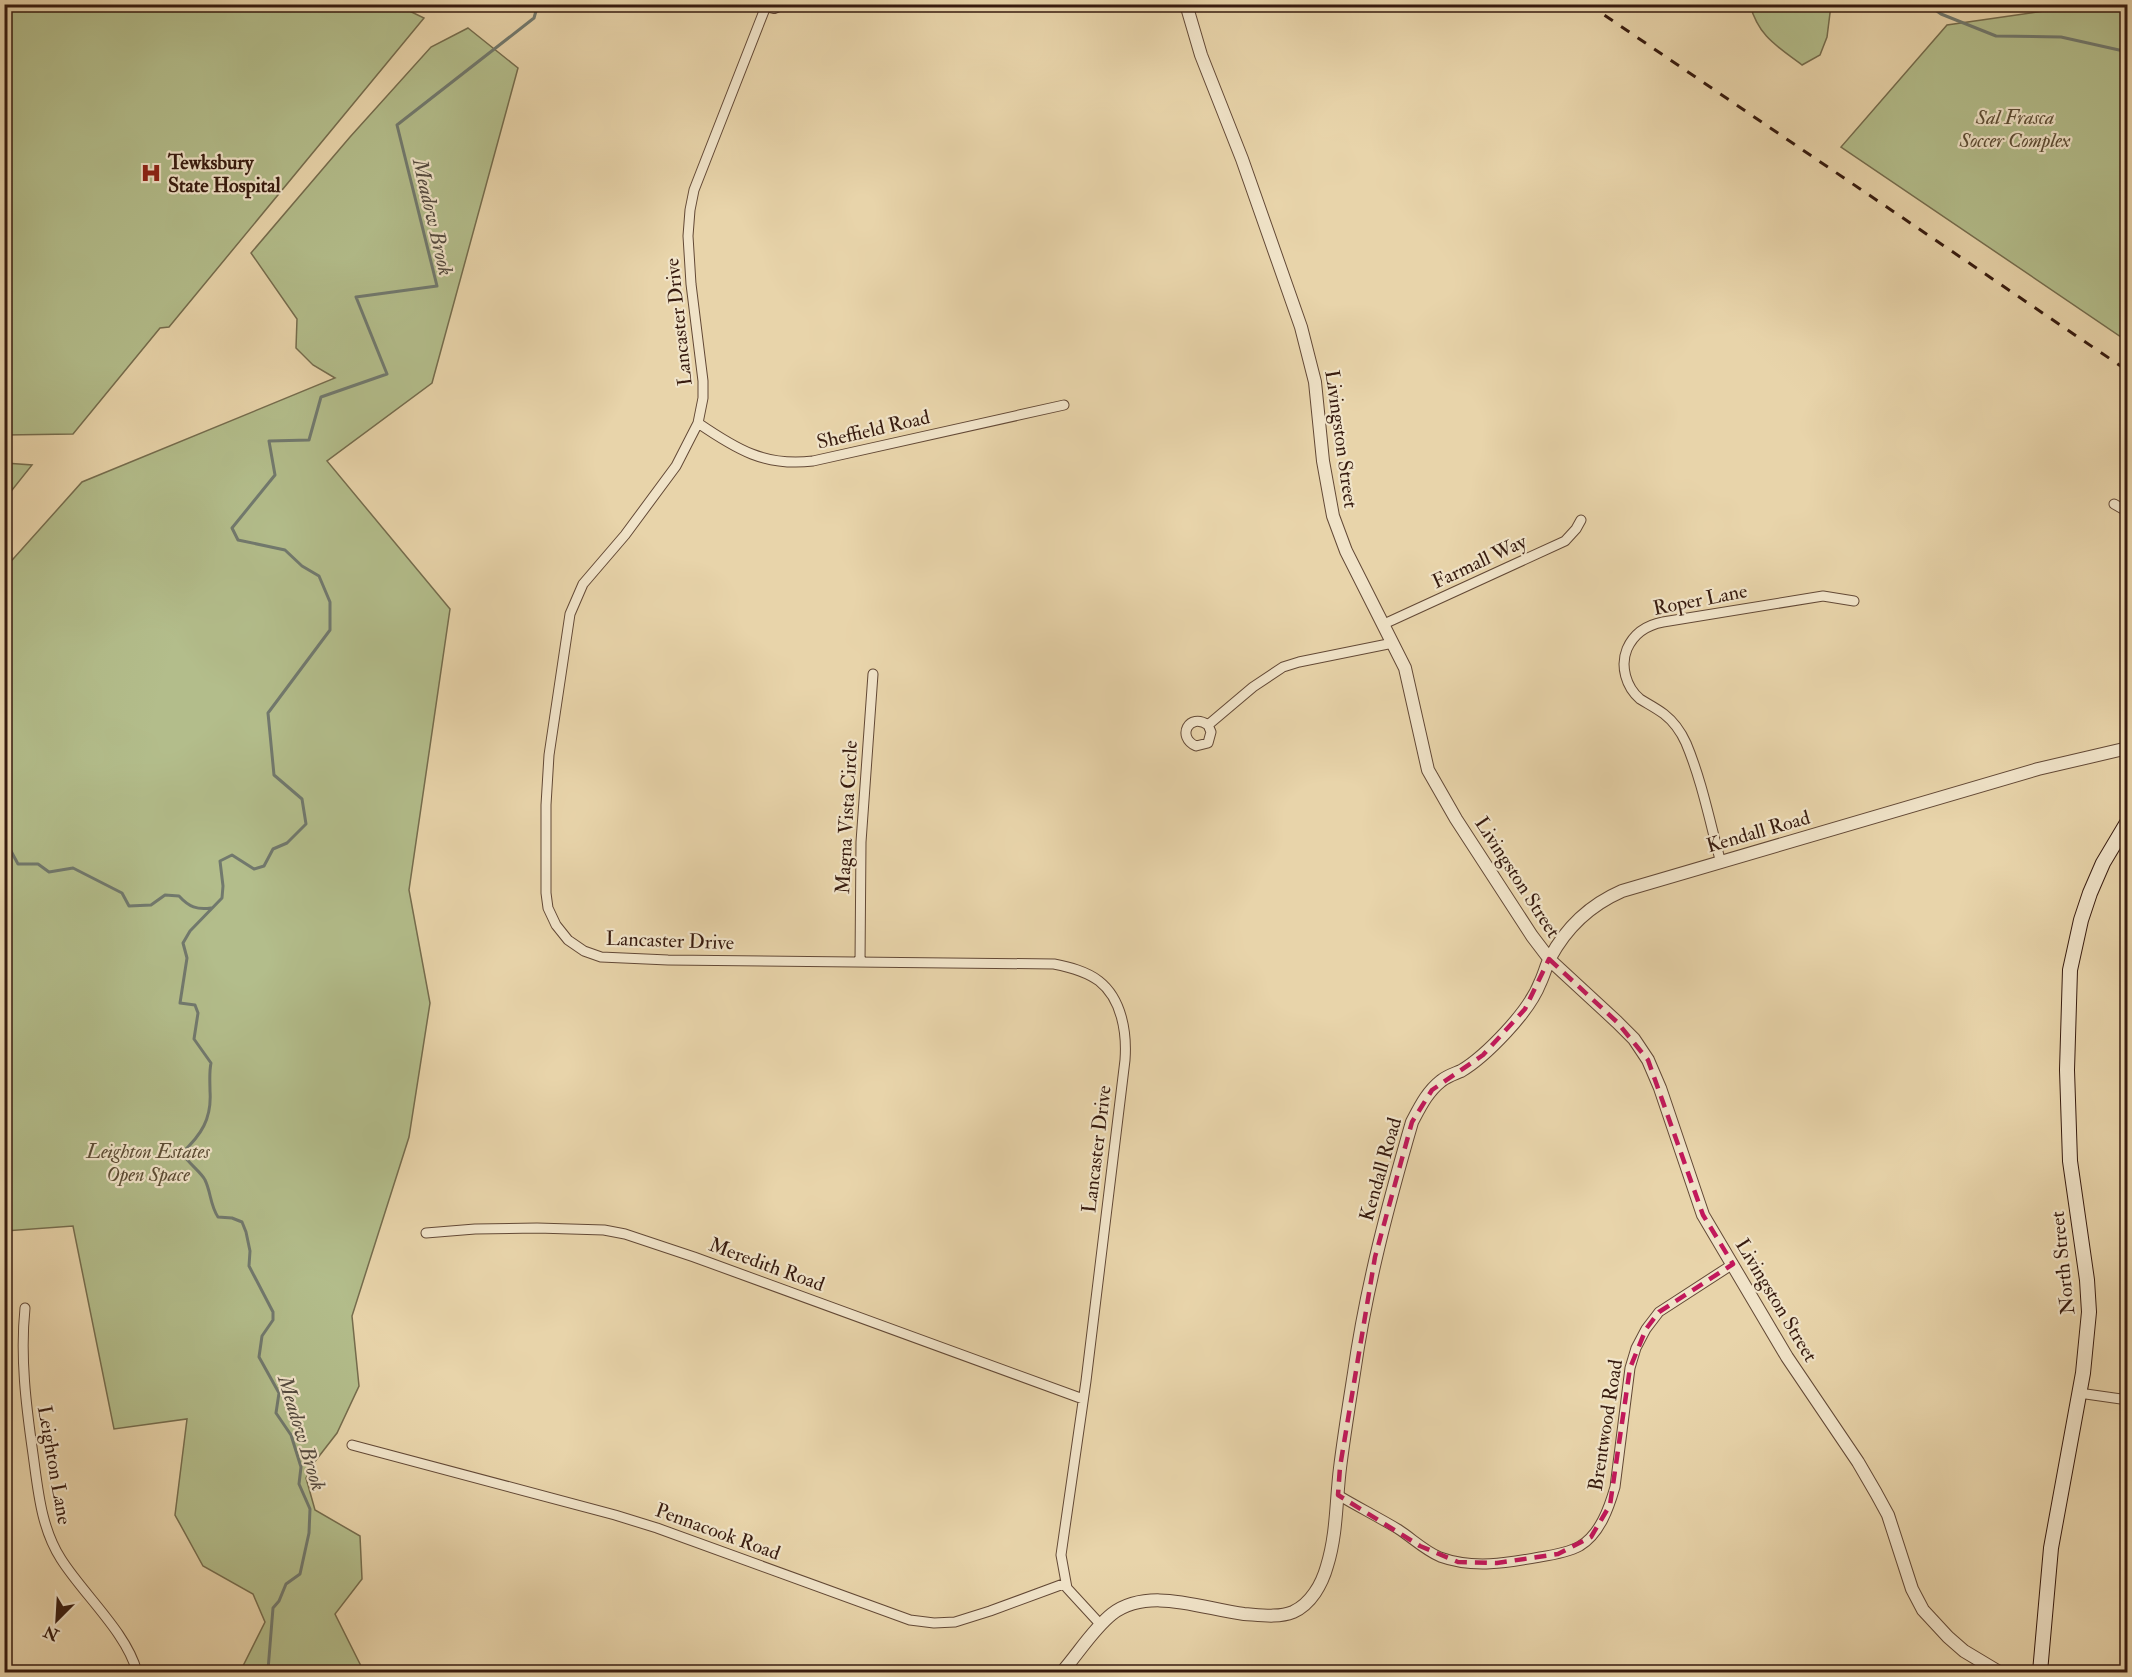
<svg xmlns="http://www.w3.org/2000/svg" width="2132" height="1677" viewBox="0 0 2132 1677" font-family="'IM FELL Double Pica',serif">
  <rect width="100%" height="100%" fill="#e8d4aa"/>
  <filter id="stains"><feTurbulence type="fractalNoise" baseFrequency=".00333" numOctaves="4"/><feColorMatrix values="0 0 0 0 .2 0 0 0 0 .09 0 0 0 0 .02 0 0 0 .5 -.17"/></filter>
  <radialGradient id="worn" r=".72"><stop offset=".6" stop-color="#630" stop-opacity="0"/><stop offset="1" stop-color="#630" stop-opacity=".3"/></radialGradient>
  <path fill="#b3bd8b" stroke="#756c4d" stroke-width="1.5" d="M395 4 424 18 169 327 160 328 73 434 5 435V5Z
    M1750 5H1831L1827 37 1820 55 1802 65C1777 46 1759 37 1750 5Z
    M2086 5H2127V341L1841 147 1947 25Z
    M468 28 518 68 432 383 327 461 450 609 409 890 430 1003 409 1137 352 1316 359 1386 337 1433 313 1464 306 1478 315 1510 360 1536 362 1579 335 1614 364 1672H240L265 1622 253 1594 203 1566 175 1515 187 1419 114 1429 73 1226 5 1231V568L82 482 335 378 313 365 296 348 297 319 251 253 350 137 431 47Z
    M5 463 32 465 5 499 4 463Z"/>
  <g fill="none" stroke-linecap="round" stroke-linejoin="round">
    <path stroke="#71796e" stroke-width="3" d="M1927 4 1941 14 1996 36 2061 37 2128 52
      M4 849 11 851 18 864H38L49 872 73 868 122 893 129 906 151 905 165 895 179 896C189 907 197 910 211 908
      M270 1672 268 1670 273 1608 279 1601 286 1584 300 1574 309 1533 310 1509 299 1484 301 1467 291 1435 276 1413 279 1393 259 1357 262 1336 273 1320V1312L249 1266 250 1251 246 1232 242 1222 232 1218 218 1217C210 1205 211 1192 205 1180 202 1173 188 1163 182 1153 201 1135 212 1119 210 1091 210 1081 209 1073 211 1063L194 1039 198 1013 195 1005 180 1003 187 958 183 943 190 931 222 898 223 886 220 861 232 855 254 869 264 866 273 849 287 843 306 824 302 799 274 775 268 713 330 630V602L319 576 302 566 285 550 238 540 232 528 275 475 269 441 309 440 321 397 387 374 356 297 437 286 397 125 534 18 538 4"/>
    <g stroke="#634936" stroke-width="11">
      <path id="minor" d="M766 6 710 149 694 190 690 210 688 236 691 284 703 381V398L698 423 676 466 625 535 583 584 570 614 549 755 546 805V893L548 908 556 925 568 940 584 951 601 957 668 960 1054 964C1069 967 1086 971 1099 981 1122 999 1127 1033 1125 1060L1086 1381 1061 1555 1067 1588 1101 1625
        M698 423C736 449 765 467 813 461L1064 405
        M2114 504 2128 512
        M1384 624 1565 541 1576 529 1581 520
        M1208 725 1211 732 1208 743 1196 746C1176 737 1189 712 1208 725L1253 687 1283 667 1299 662 1393 643
        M1721 863C1710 823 1702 781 1686 743 1681 732 1673 721 1664 714 1656 708 1648 704 1640 699 1626 687 1620 666 1627 649 1634 633 1647 625 1663 622L1823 596 1854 601
        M860 962 861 842 873 674
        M426 1233 475 1229 537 1228 604 1230 625 1234 694 1257 1083 1399
        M25 1308C20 1357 26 1405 33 1454 38 1490 41 1528 61 1559 83 1594 127 1633 137 1672
        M2079 1393 2128 1400
        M352 1445 615 1515 657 1528 910 1620 934 1623 955 1622 990 1611 1066 1583
        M1338 1495C1358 1507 1378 1517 1398 1529 1412 1538 1424 1550 1440 1557 1473 1569 1507 1563 1540 1557 1553 1555 1569 1552 1580 1546 1600 1534 1609 1508 1615 1487L1630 1368 1636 1348 1646 1329 1659 1312 1733 1264"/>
    </g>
    <g stroke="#634936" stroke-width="14">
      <path id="tertiary" d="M762 4 774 7 781 4
        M1186 4 1201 55 1242 159 1301 327 1315 382 1323 461 1333 516 1346 551 1405 668 1428 770 1456 819 1532 936 1551 961 1617 1022 1634 1039 1648 1060 1660 1088 1703 1215 1787 1357 1858 1462 1876 1493 1888 1515 1912 1589 1923 1610 1948 1637 1964 1651 1999 1672
        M1062 1672C1078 1654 1093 1629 1112 1614 1149 1586 1203 1609 1244 1614 1260 1615 1278 1618 1293 1612 1311 1604 1322 1584 1327 1566 1337 1534 1336 1500 1340 1468 1344 1436 1349 1405 1354 1373 1366 1288 1388 1205 1412 1122 1420 1107 1427 1092 1441 1081 1447 1076 1454 1074 1461 1071 1478 1061 1493 1046 1506 1032 1519 1018 1533 1001 1540 983 1544 975 1546 966 1550 958 1567 926 1590 905 1622 891L2038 769 2128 748"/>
    </g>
    <g stroke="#371b0f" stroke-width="16">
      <path id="secondary" d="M2040 1672 2051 1548 2083 1373 2089 1312 2087 1280 2070 1161 2067 1070 2070 970 2081 920 2090 893 2103 863 2128 821"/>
    </g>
    <use href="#minor" stroke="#f0e3c8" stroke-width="9"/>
    <use href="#tertiary" stroke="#f0e3c8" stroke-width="12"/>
    <use href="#secondary" stroke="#f0e3c8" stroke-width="14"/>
    <path stroke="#371b0f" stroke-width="3" stroke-dasharray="10 10" stroke-linecap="butt" d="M1588 4 2128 371"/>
  </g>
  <path fill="none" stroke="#c2185b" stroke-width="4.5" stroke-dasharray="12 8" stroke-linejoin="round" d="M1549 959 1617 1022 1648 1060 1703 1215 1733 1264 1659 1312 1646 1329 1630 1368 1610 1505 1591 1537 1558 1554 1497 1563 1458 1562 1420 1546 1338 1495 1340 1467 1375 1257 1412 1122 1432 1090 1483 1055 1525 1009Z"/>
  <defs>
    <g id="hospital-bare" transform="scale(1.62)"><path d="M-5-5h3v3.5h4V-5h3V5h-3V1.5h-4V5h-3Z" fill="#8f2418" stroke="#f0e3c8" stroke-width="2.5" paint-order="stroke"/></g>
  </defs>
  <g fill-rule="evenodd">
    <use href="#hospital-bare" x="151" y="173"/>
  </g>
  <g text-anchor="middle" stroke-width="4.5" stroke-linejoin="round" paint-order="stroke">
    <g font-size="20" font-style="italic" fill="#5c4c34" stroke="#f0e3c8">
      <text x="2015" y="124">Sal Frasca<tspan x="2015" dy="23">Soccer Complex</tspan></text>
      <text x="148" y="1158">Leighton Estates<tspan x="148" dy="23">Open Space</tspan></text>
    </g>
    <g font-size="20" font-weight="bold" fill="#371b0f" stroke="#f0e3c8" text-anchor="start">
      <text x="168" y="169">Tewksbury<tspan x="168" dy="23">State Hospital</tspan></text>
    </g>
    <g font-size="20" fill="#371b0f" stroke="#f0e3c8">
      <text transform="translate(678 322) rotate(-96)" y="7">Lancaster Drive</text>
      <text transform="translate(873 429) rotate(-13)" y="7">Sheffield Road</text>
      <text transform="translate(1342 439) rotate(82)" y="7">Livingston Street</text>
      <text transform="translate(1479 561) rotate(-25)" y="7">Farmall Way</text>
      <text transform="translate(1700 599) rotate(-11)" y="7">Roper Lane</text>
      <text transform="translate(846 817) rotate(-87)" y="7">Magna Vista Circle</text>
      <text transform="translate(1758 831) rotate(-16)" y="7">Kendall Road</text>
      <text transform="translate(1518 877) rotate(57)" y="7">Livingston Street</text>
      <text transform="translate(670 940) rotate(2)" y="7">Lancaster Drive</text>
      <text transform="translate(1096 1149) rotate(-83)" y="7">Lancaster Drive</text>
      <text transform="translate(1380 1169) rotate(-74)" y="7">Kendall Road</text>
      <text transform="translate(2062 1263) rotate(-96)" y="7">North Street</text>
      <text transform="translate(767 1264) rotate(20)" y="7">Meredith Road</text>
      <text transform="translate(1777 1300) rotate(59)" y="7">Livingston Street</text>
      <text transform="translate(1605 1425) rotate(-81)" y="7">Brentwood Road</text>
      <text transform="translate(55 1465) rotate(80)" y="7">Leighton Lane</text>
      <text transform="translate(718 1531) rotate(20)" y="7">Pennacook Road</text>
    </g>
    <g font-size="21" font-style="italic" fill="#544a3f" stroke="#f0e3c8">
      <text transform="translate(433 217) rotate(77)" y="7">Meadow Brook</text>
      <text transform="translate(302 1433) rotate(73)" y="7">Meadow Brook</text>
    </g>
  </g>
  <rect width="2132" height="1677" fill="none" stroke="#e8d4aa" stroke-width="24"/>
  <rect x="6" y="6" width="2120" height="1665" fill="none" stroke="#371b0f" stroke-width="3"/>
  <rect x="12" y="12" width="2108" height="1653" fill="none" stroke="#371b0f" stroke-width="1.5"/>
  <g transform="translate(57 1620) rotate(204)" stroke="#f0e3c8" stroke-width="4.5" paint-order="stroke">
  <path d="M0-4.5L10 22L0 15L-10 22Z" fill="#371b0f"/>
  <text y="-9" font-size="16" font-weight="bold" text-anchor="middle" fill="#371b0f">N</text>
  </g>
  <rect width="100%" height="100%" filter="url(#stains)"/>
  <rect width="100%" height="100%" fill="url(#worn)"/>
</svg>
